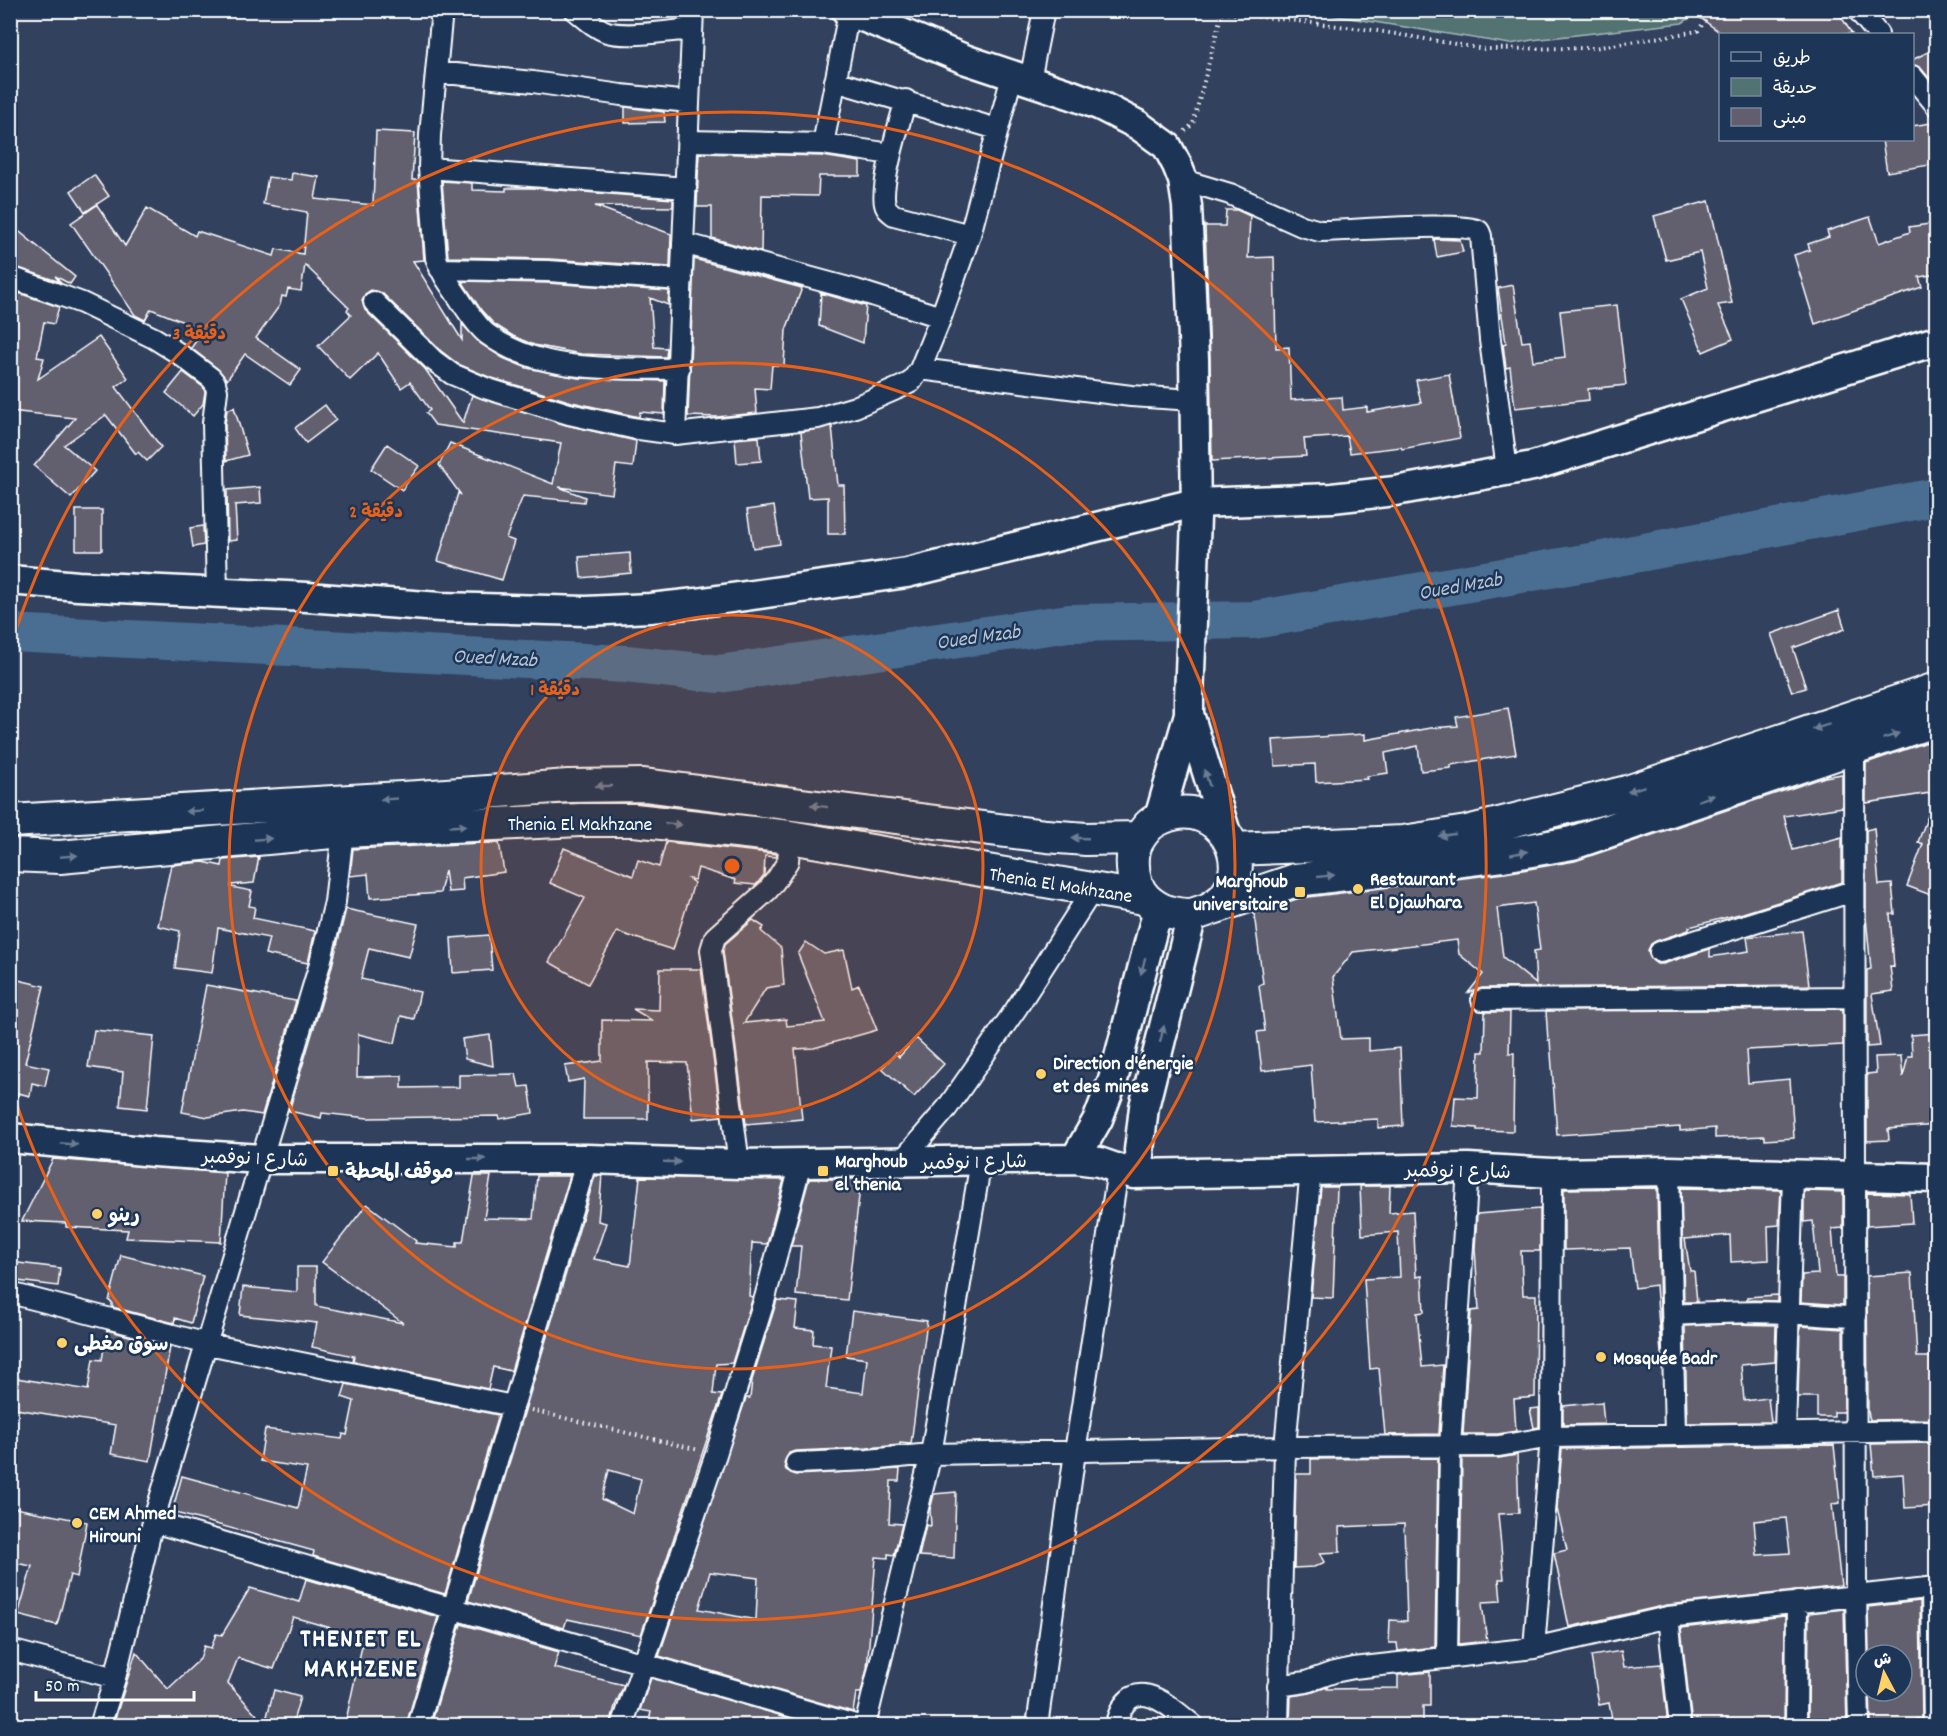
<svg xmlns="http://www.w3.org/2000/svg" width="1947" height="1736" viewBox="0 0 1947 1736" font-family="Dekko,'Playpen Sans Arabic',sans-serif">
  <rect width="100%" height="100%" fill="#32415e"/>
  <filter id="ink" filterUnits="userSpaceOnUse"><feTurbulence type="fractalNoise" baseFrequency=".0167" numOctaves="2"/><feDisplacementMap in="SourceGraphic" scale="12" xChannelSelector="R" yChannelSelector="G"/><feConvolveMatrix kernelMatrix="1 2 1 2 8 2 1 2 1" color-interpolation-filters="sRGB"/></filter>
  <g filter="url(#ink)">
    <path fill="#527373" stroke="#a8b9b9" stroke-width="1.5" d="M1271 11H1701L1682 23 1532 40 1510 44 1312 12Z"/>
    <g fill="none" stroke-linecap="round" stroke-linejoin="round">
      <path stroke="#496e91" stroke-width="38" d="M10 633 626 664 719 674 1069 623 1254 620 1602 560 1936 497"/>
    </g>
    <path fill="#625e6e" stroke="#fff" stroke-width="1.5" fill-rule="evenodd" d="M1690 10H1837L1852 34H1722Z
      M1936 48V74L1929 78 1921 68 1912 64V60Z
      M625 107 664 112 665 122 625 123Z
      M1931 123 1936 164 1887 172 1882 140H1912V126Z
      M376 131 415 133 412 180H418L424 260 413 261 462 340V324L481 344 503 358 527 368 578 378 665 381 664 414 640 412 639 417 572 402 489 377 458 364 441 351 382 293 371 290 365 294 362 300 365 310 425 369 463 423 472 395 566 425 636 441 633 467 616 465 612 494 559 487 585 497 584 502 523 496 506 538 514 541 502 580 438 561 458 493 461 495 439 465 450 443 553 484 561 443 435 425 426 413 430 410 410 382 401 388 378 353 350 380 318 346 351 315 347 310 349 308 305 265 301 291 288 289 286 297 282 296 280 305 256 338 301 370 290 385 245 354 227 380 218 369 191 348 204 330 151 309 145 320 135 315 71 223 97 205 125 246 147 208 195 236 197 231 274 256 276 249 303 254 307 212 263 204 268 177 291 180 292 173 319 177 315 199 373 205Z
      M699 153 822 156 860 162V176H819L818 196 762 195 761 252 712 238V207H697Z
      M94 175 109 196 85 212 71 191Z
      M442 181 472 183V190L506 191V188H533L673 199V207L595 206 671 234 670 267 549 259 448 257Z
      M1709 201 1732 303 1718 305 1733 339 1703 352 1681 299 1708 288 1700 252 1666 260 1654 216Z
      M1226 210H1237L1250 216 1248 258 1274 257 1276 348 1289 347 1291 400 1342 397 1343 410 1367 407V412L1421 403 1416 380 1449 374 1460 438 1402 449 1401 447 1350 453 1347 436 1304 439 1306 456 1212 461 1210 358 1205 226H1225Z
      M1870 217 1879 243 1910 232 1909 227 1936 223V274L1919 277 1922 287 1815 324 1794 255 1810 250 1808 244 1829 237 1827 231Z
      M10 224 75 277 70 284 55 276 60 282 10 265Z
      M1434 239 1460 240 1463 252 1437 257Z
      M694 259 802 288 786 330 784 366 772 365 770 389 755 388 757 413 717 417 688 416Z
      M462 281 547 283 669 291 668 305 650 298 654 347 667 348 666 357 581 354 534 345 513 336 494 324 481 310Z
      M1513 285 1522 342 1530 341 1533 361 1565 357 1560 311 1617 305 1626 385 1588 389 1589 400 1515 408 1510 367 1506 368 1503 344 1506 343 1498 288Z
      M10 290 59 307 54 324 44 322 37 357 44 358 38 379 99 337 128 378 116 387 161 447 147 461 138 452 136 454 106 415 64 445 95 471 71 498 34 466 75 418 10 411Z
      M821 293 866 306 863 343 819 326Z
      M183 372 203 387 205 392 203 404 193 416 166 393Z
      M325 405 336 420 306 443 295 428Z
      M234 407 248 455 226 461 225 424 227 410Z
      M832 426 838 485H844L845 534H828V497L808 498 801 432Z
      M759 437 761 461 737 463 735 439Z
      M387 444 419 466 402 490 371 469Z
      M260 487 261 503 235 505 237 540 228 541 227 490Z
      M774 506 780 544 753 548 747 510Z
      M76 510H102V550H76Z
      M203 526 204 545 193 547 190 528Z
      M630 553 631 573 581 578 579 557Z
      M1839 610 1845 629 1793 648 1806 688 1792 692 1771 634Z
      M1508 708 1516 754 1451 765V768L1421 771 1418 746 1385 753 1388 773 1367 776 1368 779 1316 782 1315 764 1275 766 1273 740 1365 734V740L1431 728 1458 726 1456 717Z
      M1936 739V792L1866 803V763Z
      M1842 774V807L1784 816 1793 850 1842 837V882L1743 913 1689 927V930L1656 941 1651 944 1648 950 1652 960 1657 964H1663L1710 949V957L1749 951 1747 937 1802 931 1809 985 1482 988 1468 993 1483 974 1459 954 1457 940 1353 952 1333 977 1341 1039 1369 1038V1051L1400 1048 1403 1126 1378 1128V1119L1315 1122 1311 1065 1262 1071 1257 1032 1265 1031 1259 985 1263 983 1254 913 1300 898 1505 873 1575 861 1825 777ZM1534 903 1540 950 1534 951 1536 984 1503 957 1497 908Z
      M1935 797H1936V897L1907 886 1923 844 1918 842Z
      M1874 828 1879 885 1892 884 1895 914H1890L1894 967 1890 966 1893 991 1872 994 1880 1046 1867 1047V970L1871 969 1866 917V830Z
      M499 842 504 872 462 878 463 891 448 892 445 870 440 893 370 898 368 874 350 876 353 849 505 842Z
      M666 842 777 854 776 857 765 856 764 875 756 885 735 883 736 880 698 868 695 880 689 879 694 883 673 950 617 932 588 984 549 962 585 898 550 883 564 848 633 876 638 860 659 867Z
      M259 857 254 883 231 885V887L252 891 249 906 255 907 253 918 315 931 308 963 265 954 269 938 218 928 212 973 175 968 180 931 158 926 171 865 203 862 222 866 223 860Z
      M346 909 418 924 409 957 369 948 361 979 420 992 414 1019 401 1016 395 1043 358 1034 357 1077 402 1076V1088L459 1087V1075L516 1074 519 1087 529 1086 533 1113 500 1119 499 1116 368 1118 322 1113 321 1118 289 1111 331 970Z
      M753 920 764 927 761 931 781 948 784 985 766 988 744 1023 786 1019 787 1026 825 1022 798 954 806 942 824 954 844 950 852 988 859 985 877 1030 814 1048 795 1049 802 1119 746 1124 723 951 725 944Z
      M489 935 492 970 453 973 451 938Z
      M660 969H701L721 1116 693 1119 687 1063 648 1062V1119H583L584 1079 568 1082 565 1066 602 1061V1020L653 1021 633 1009 659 1010Z
      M10 978 44 986 25 1063 49 1068 45 1086 32 1083 30 1096 18 1093 17 1098 10 1097Z
      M206 985 296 1001 262 1115 243 1112 208 1117 182 1112Z
      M1843 1009V1045L1746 1050 1748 1083 1790 1079 1794 1138 1765 1140V1136L1715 1138V1128L1680 1131V1127L1557 1135 1550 1040H1548L1546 1011Z
      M1485 1012H1510L1509 1053H1514L1513 1131 1477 1130V1128L1453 1126 1455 1097 1478 1098 1479 1052H1484Z
      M94 1030 154 1036 147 1109 120 1106 123 1072 88 1067Z
      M1936 1033V1125L1888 1129 1889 1140 1867 1141V1074L1876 1073 1875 1057 1901 1056 1903 1077 1908 1056H1912L1911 1035Z
      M490 1035 493 1066 465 1059 462 1039Z
      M916 1038 944 1064 914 1097 882 1068 896 1053 899 1057Z
      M53 1159 225 1173 221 1242 126 1238 128 1230 66 1227V1223L22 1221Z
      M474 1176H491L484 1218 533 1219 537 1176H570L511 1371 493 1367 488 1389 353 1361 354 1356 312 1347 317 1323 240 1315 243 1287 297 1292V1267H316V1306L403 1323 322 1262 367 1204 416 1241 415 1243 457 1247V1242H463Z
      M595 1176H602L598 1221 606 1223 594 1259 630 1266 640 1177 784 1180 767 1244 752 1243 749 1296 753 1297 732 1363 716 1364 713 1394 722 1395 641 1635 567 1619 564 1628 468 1601ZM609 1470 641 1479 633 1514 602 1499Z
      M809 1179H861L847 1300 796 1295 801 1246H791Z
      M1360 1186H1390L1389 1213 1413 1211 1416 1277 1422 1276 1424 1312 1417 1313 1422 1367 1443 1365 1439 1434 1385 1435 1379 1368 1370 1369 1364 1279 1400 1277 1398 1232 1362 1235Z
      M1321 1187H1337L1333 1298 1311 1297Z
      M1657 1188 1661 1354 1656 1285 1635 1288 1630 1248 1564 1250V1189Z
      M1681 1188 1781 1190 1779 1225 1768 1226 1769 1260 1731 1262 1730 1235 1685 1239 1690 1271H1694L1697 1302H1684Z
      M1804 1191 1843 1192V1228L1832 1229 1836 1277H1843V1305L1801 1302 1802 1275 1818 1274 1813 1221 1804 1222Z
      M1867 1193 1910 1194 1912 1223 1867 1226Z
      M1540 1209V1251H1521L1523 1295H1536L1535 1397 1514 1399 1516 1431 1498 1434H1463L1471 1311 1479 1310 1475 1249 1477 1214Z
      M121 1255 203 1276 191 1323 175 1318 174 1323 112 1307V1302L109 1301Z
      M10 1262 60 1268 58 1286 10 1280Z
      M1912 1273 1917 1357H1935L1936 1419 1870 1420 1868 1412 1867 1276Z
      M1777 1295V1301L1747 1300V1297Z
      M777 1300 798 1302 795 1328 814 1330 813 1344 831 1346 826 1388 863 1393 867 1359 846 1356 852 1311 927 1321 911 1444 900 1443V1445L867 1448 795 1451 789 1453 784 1463 786 1470 796 1475 900 1469 899 1481H891L889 1523 902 1524 894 1555 888 1554V1558L876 1557 867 1669 861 1693H856L853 1712 659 1656 746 1398H750L752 1380ZM710 1572 758 1578 756 1620 699 1609Z
      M1729 1324 1776 1325 1775 1362 1741 1365 1744 1401 1768 1398 1771 1422 1687 1423 1685 1326Z
      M1800 1326 1843 1329 1844 1412H1834V1417H1817V1397H1798Z
      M107 1330 170 1347 150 1461 111 1454 116 1425 10 1408V1377L88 1390 93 1359 102 1360Z
      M346 1384 498 1415 445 1594 313 1556 314 1551 172 1512 182 1476 298 1508 307 1468 260 1461 265 1429 342 1439 343 1434 347 1435 354 1401 342 1397Z
      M1602 1402 1604 1424 1563 1425V1406Z
      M1539 1408V1427L1534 1428 1530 1409Z
      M1936 1443V1506L1905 1508 1903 1474 1874 1476 1871 1444Z
      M1834 1445 1840 1503 1832 1504 1841 1586 1667 1605 1569 1627 1554 1553 1567 1550 1557 1509 1562 1449ZM1786 1518 1790 1553 1757 1555 1754 1521Z
      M1517 1455 1519 1513 1498 1514 1504 1579H1499L1501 1601 1483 1602 1482 1604 1487 1641 1459 1644 1462 1458H1499Z
      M1438 1458 1435 1647 1398 1651 1397 1643H1389L1390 1620 1407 1621 1404 1524 1339 1527 1340 1552 1320 1553 1325 1562 1314 1567 1294 1568 1296 1474H1311V1459Z
      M956 1492 954 1558 919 1556 926 1525 931 1526 930 1510 934 1494Z
      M10 1507 87 1522 77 1577 70 1575 57 1625 18 1615 32 1566 10 1562Z
      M306 1579 438 1617 406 1725H345L362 1646 328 1637 331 1628 293 1617 274 1669 238 1658 228 1683 265 1724 274 1690 300 1697 292 1725H113L136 1652 168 1689 200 1659 204 1646 211 1648 216 1634 222 1635 250 1588 299 1602Z
      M1920 1601 1922 1720 1917 1719V1725H1874V1723H1871L1870 1691H1902V1655H1869L1868 1607Z
      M1844 1609 1847 1725H1808L1809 1613Z
      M1785 1616 1784 1725H1692L1681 1628Z
      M461 1624 559 1652 554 1668 624 1685 615 1706 610 1725H431Z
      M1621 1651 1624 1667 1661 1664 1668 1725H1613L1609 1703 1599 1705 1591 1656Z
      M1430 1672V1706H1423V1725H1290L1291 1696 1310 1693 1327 1687V1689L1398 1688V1675Z
      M651 1678 814 1725H648L651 1712 640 1710Z"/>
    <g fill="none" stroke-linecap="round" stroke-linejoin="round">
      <g stroke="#fff" stroke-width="24">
        <path id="street" d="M442 10 430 135 429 168 436 258C441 273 450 285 459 298 466 309 476 325 487 334 540 374 616 368 679 369
          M575 10C585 18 595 28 607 32 627 38 670 31 692 29
          M693 10 675 434 818 418 855 407 901 387 911 382 920 369 941 317
          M1858 10 1878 34
          M436 72 533 82 621 95 689 102
          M1912 76 1936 105
          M1030 80 1044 10
          M835 81 997 129
          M906 100C900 120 880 187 885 204 886 209 890 212 894 215L970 235
          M688 141 823 144 891 154
          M823 144 849 12
          M429 168 686 188
          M1183 180 1230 194 1302 226 1320 231C1349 231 1461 221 1479 231L1481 236 1490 340 1507 470
          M683 243 856 290 941 317 970 235 1012 76
          M440 269 548 271 682 280
          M10 277 82 303 154 338 178 353 211 378 215 383 217 391 213 423 217 592
          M374 302 433 360 452 374 485 388 569 414 632 428 675 434
          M920 369 1131 396 1194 400
          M1854 749 1856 1595 1859 1726
          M1660 952 1853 891
          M1482 1000 1854 997
          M901 1162 947 1108 1016 1009 1093 889
          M739 1164 711 950 715 937 768 890 778 877 788 861 790 837
          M1669 1171 1675 1435
          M10 1293 208 1344 513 1406
          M1673 1315C1710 1313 1748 1311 1786 1313 1810 1314 1833 1317 1856 1317
          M1785 1432 1793 1175
          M796 1463 868 1460 931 1454 1285 1447 1499 1446 1551 1437 1936 1431
          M153 1522 859 1726
          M1932 1588 1934 1726
          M1668 1617 1680 1726
          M1534 1648 1551 1437 1552 1173
          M10 1650 115 1678
          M1447 1658 1450 1447 1468 1168
          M1278 1686 1306 1682 1334 1672 1354 1668 1534 1648 1668 1617 1936 1587
          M100 1726 115 1678 153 1522 319 967 335 902 343 831
          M418 1726 587 1159
          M622 1726 716 1454 765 1298 801 1163
          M865 1726 931 1454 981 1161
          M1037 1726 1075 1452 1118 1170
          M1115 1726C1130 1670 1165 1702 1194 1726
          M1278 1726 1285 1447 1311 1169
          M1796 1726 1797 1602"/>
      </g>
      <g stroke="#fff" stroke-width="33">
        <path id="secondary" d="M846 10 967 60 1072 95 1101 106 1138 125 1167 146 1177 165 1183 180 1187 206 1194 359 1196 518 1189 698V714L1159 818
          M10 580 78 586 307 597 440 607 586 611 650 608 696 603 907 573 1195 503 1332 498 1395 491 1533 466 1936 341
          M1189 714 1226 833
          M10 1138 154 1152 261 1159H587L739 1164 1075 1159 1099 1162 1133 1174 1468 1168 1552 1173 1669 1171 1936 1178
          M1075 1159 1098 1119 1113 1080 1158 909
          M1141 1174 1139 1150 1144 1107 1192 915"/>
      </g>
      <g stroke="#fff" stroke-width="36">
        <path id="primary" d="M10 821 419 797 568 786 644 785 1046 836 1086 839 1139 838
          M1234 849 1403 842 1467 832 1627 792 1936 689
          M10 855 60 857 343 831 580 820H634L790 837 1144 898
          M1209 909C1214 906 1220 902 1224 898 1256 859 1218 800 1169 815 1160 818 1152 821 1146 829 1139 837 1133 846 1133 857 1132 872 1135 888 1146 899 1160 912 1174 915 1192 915L1296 880 1503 855 1572 843 1936 720"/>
      </g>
      <path stroke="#fff" stroke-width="4" stroke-dasharray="1.5 4.5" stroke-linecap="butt" d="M1185 131 1193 124 1222 12 1372 30 1485 49 1594 48 1698 31 1712 10
        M531 1410 699 1450"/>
      <use href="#street" stroke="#1d3557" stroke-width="20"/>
      <use href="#secondary" stroke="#1d3557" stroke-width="28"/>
      <use href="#primary" stroke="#1d3557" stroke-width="32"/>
    </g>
    <defs><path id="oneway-solid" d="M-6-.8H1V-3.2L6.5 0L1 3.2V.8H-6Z" transform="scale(1.5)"/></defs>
    <g fill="#6c7c92">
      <use href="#oneway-solid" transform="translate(1821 727) rotate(162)"/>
      <use href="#oneway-solid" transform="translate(1891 736) rotate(-19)"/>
      <use href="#oneway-solid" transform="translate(1207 778) rotate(-108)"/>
      <use href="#oneway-solid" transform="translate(604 786) rotate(179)"/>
      <use href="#oneway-solid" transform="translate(1636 789) rotate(162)"/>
      <use href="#oneway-solid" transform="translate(1706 798) rotate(-18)"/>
      <use href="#oneway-solid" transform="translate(389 799) rotate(177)"/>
      <use href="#oneway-solid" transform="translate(819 806) rotate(-173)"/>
      <use href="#oneway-solid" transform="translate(194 811) rotate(177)"/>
      <use href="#oneway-solid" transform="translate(673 824) rotate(6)"/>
      <use href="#oneway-solid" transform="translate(458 826) rotate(-3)"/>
      <use href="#oneway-solid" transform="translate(1447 835) rotate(172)"/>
      <use href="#oneway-solid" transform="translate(1080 838) rotate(-178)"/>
      <use href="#oneway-solid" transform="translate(263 839) rotate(-5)"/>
      <use href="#oneway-solid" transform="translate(1519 853) rotate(-10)"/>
      <use href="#oneway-solid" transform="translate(69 856) rotate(-5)"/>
      <use href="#oneway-solid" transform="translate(1326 876) rotate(-6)"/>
      <use href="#oneway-solid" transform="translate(1143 966) rotate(105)"/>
      <use href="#oneway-solid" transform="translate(1162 1034) rotate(-76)"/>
      <use href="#oneway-solid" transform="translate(69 1144) rotate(5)"/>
      <use href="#oneway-solid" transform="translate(477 1159)"/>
      <use href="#oneway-solid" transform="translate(672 1162) rotate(2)"/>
    </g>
  </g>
  <circle cx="732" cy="866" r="251" fill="#e96118" fill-opacity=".12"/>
  <g fill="none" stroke="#e96118" stroke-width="3">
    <circle cx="732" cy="866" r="251"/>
    <circle cx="732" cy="866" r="503"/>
    <path d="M11 646A754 754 0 1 1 11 1086"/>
  </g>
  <g fill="#ffd166" stroke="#1d3557" stroke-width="2">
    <circle cx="1358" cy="889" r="6"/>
    <rect x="1294" y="886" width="12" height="12" rx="3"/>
    <circle cx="1041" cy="1074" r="6"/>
    <rect x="327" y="1165" width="12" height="12" rx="3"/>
    <rect x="817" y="1165" width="12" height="12" rx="3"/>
    <circle cx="97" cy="1214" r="6"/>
    <circle cx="62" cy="1343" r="6"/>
    <circle cx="1601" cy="1357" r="6"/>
    <circle cx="77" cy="1523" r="6"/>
  </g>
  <g text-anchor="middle" stroke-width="5" stroke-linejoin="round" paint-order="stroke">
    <g font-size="20" fill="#fff" stroke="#1d3557">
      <text x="580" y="830">Thenia El Makhzane</text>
      <text transform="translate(1061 884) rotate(9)" y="7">Thenia El Makhzane</text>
      <text transform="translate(255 1157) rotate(2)" y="7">شارع 1 نوفمبر</text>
      <text transform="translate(974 1161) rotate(-1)" y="7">شارع 1 نوفمبر</text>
      <text transform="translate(1458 1170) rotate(1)" y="7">شارع 1 نوفمبر</text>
    </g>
    <g font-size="20" font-weight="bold" fill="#fff" stroke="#1d3557" text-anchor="start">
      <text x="1370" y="885">Restaurant<tspan x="1370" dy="23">El Djawhara</tspan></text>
      <text x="1288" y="887" text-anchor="end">Marghoub<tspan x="1288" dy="23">universitaire</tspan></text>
      <text x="1053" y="1069">Direction d'énergie<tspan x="1053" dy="23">et des mines</tspan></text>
      <text x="835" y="1167">Marghoub<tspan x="835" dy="23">el thenia</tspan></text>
      <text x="345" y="1178">موقف المحطة</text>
      <text x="109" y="1221">رينو</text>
      <text x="74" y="1350">سوق مغطى</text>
      <text x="1613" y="1364">Mosquée Badr</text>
      <text x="89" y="1519">CEM Ahmed<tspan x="89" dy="23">Hirouni</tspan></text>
    </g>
    <g font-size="21" font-style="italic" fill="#b6c5d3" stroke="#1d3557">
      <text transform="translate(1460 585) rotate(-10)" y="7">Oued Mzab</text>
      <text transform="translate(978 636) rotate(-8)" y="7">Oued Mzab</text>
      <text transform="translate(495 657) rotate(3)" y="7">Oued Mzab</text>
    </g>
    <g font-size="26" font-weight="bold" letter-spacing="1.5" fill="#fff" stroke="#1d3557">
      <text x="361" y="1646">THENIET EL<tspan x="361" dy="30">MAKHZENE</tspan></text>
    </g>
  </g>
  <circle cx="732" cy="866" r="9" fill="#e96118" stroke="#1d3557" stroke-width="3"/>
  <g font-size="18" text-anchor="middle" font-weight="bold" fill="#e96118" stroke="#1d3557" stroke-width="5" stroke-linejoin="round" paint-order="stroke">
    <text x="199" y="339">3 دقيقة</text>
    <text x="376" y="517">2 دقيقة</text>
    <text x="555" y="695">1 دقيقة</text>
  </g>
  <rect width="1947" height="1736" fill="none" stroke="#1d3557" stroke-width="36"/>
  <rect x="18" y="18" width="1911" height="1700" fill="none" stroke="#fff" stroke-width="2" filter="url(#ink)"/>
  <rect x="1719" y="33" width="195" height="108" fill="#1d3557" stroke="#77869a" stroke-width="1.5"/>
  <rect x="1731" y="52" width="30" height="9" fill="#1d3557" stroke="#77869a" stroke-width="1.5"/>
  <text x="1773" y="63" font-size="18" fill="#ffffff">طريق</text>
  <rect x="1731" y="78" width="30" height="18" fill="#527373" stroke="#77869a" stroke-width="1.5"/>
  <text x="1773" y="93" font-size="18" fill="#ffffff">حديقة</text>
  <rect x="1731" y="108" width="30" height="18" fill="#625e6e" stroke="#77869a" stroke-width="1.5"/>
  <text x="1773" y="123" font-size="18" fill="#ffffff">مبنى</text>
  <g transform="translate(1884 1673) rotate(353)"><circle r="28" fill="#1d3557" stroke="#77869a" stroke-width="1.5"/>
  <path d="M0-4.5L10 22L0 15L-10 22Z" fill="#ffd166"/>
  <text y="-9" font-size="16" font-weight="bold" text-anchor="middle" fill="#ffffff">ش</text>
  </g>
  <path d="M36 1691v9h158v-9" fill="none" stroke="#ffffff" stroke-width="3"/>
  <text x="45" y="1691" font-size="18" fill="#ffffff" stroke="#1d3557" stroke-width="4.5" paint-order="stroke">50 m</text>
</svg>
